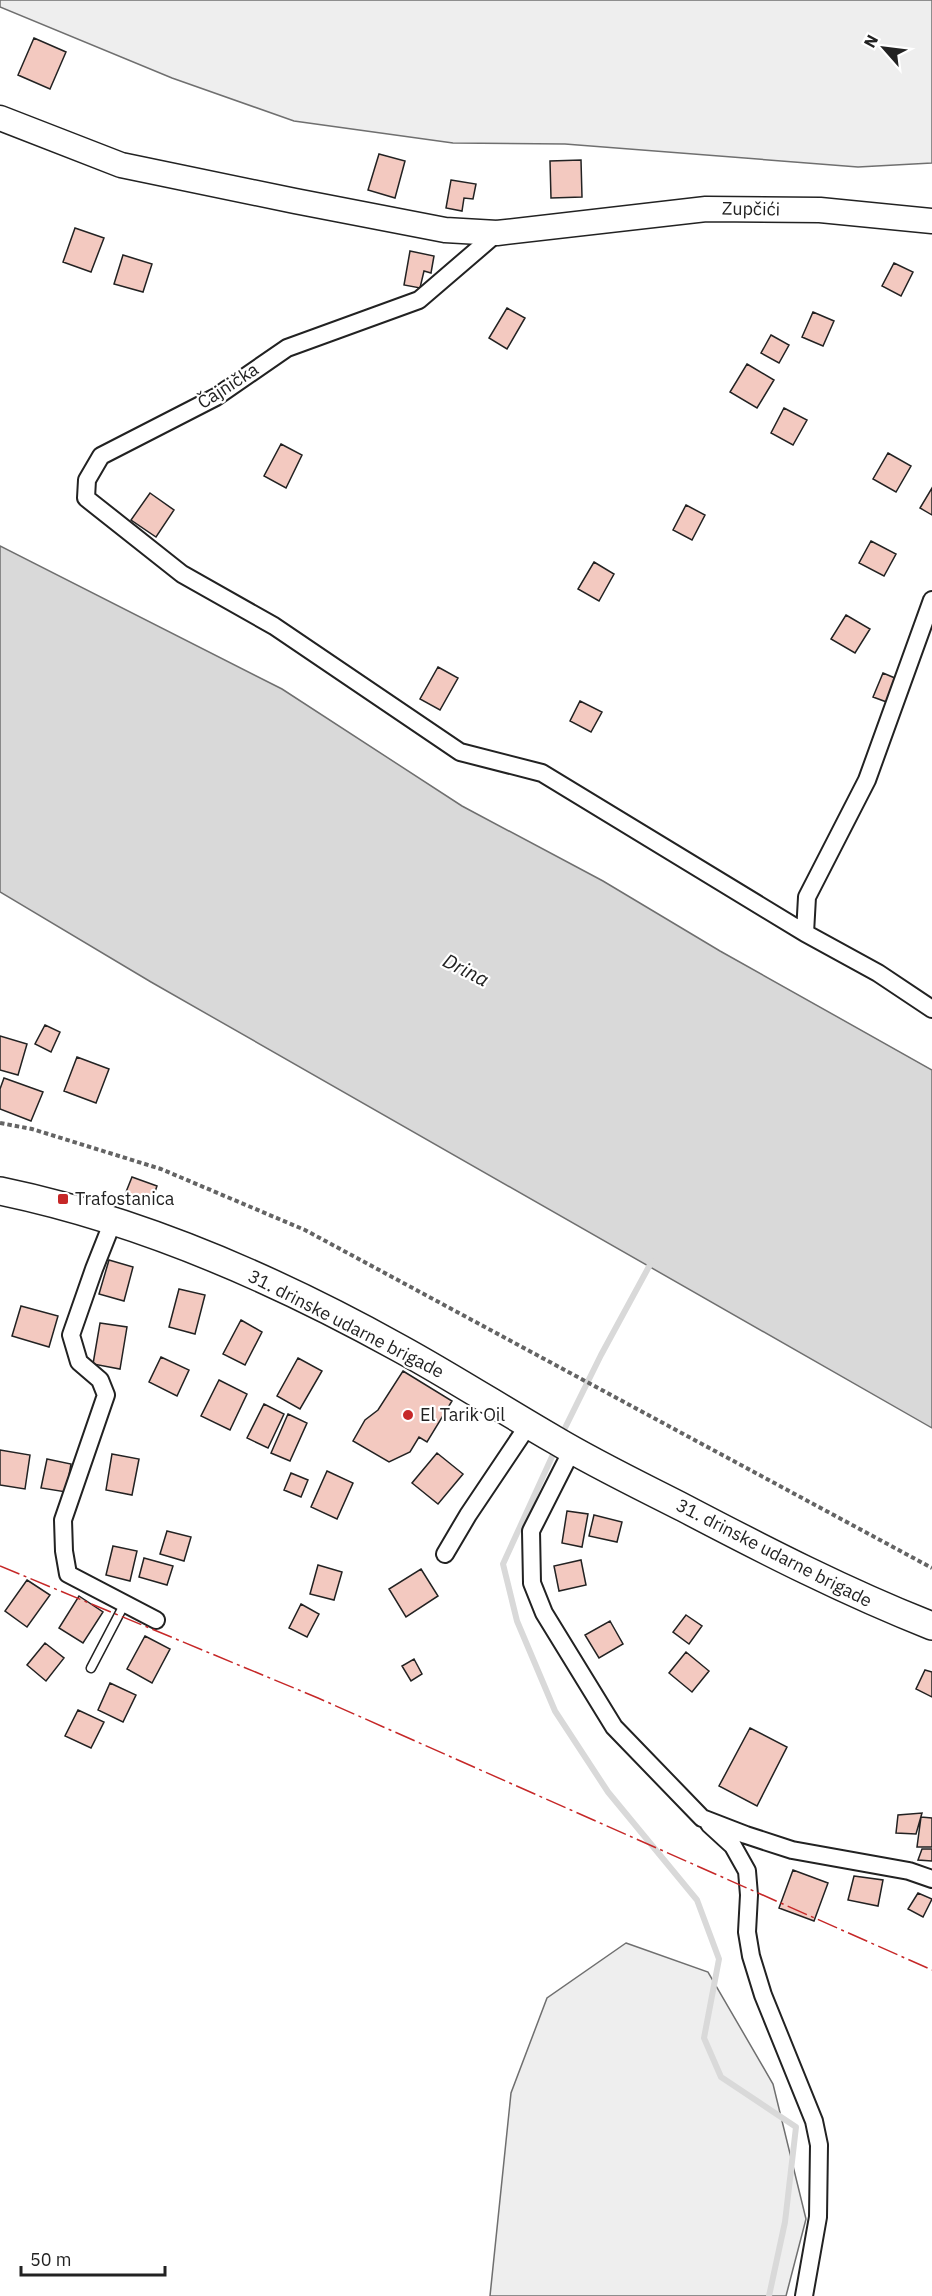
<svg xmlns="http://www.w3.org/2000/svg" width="932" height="2296" viewBox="0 0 932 2296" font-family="'IBM Plex Sans',sans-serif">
  <rect width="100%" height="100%" fill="#fff"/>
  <path fill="#eee" stroke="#6f6f6f" stroke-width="1.5" d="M0 0H932V163L858 167 565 144 453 143 294 121 172 78 0 7Z
    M626 1943 708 1972 773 2084 806 2219 786 2296H490L511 2093 547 1998Z"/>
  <path fill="#d9d9d9" stroke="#6f6f6f" stroke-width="1.5" d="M0 546 282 689 462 806 603 881 720 951 932 1070V1428L151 982 0 892Z"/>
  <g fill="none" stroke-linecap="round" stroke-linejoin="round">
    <path stroke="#d9d9d9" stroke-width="6" d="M561 1436 601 1355 652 1261
      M556 1448 503 1564 517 1621 555 1711 608 1792 697 1900 719 1959 704 2038 721 2077 796 2127 785 2222 769 2296"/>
  </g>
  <path fill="#f3c9c0" stroke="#222" stroke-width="1.5" d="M34 38 66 52 50 89 18 75Z
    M379 154 405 161 395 198 368 190Z
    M581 160 582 197 551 198 550 161Z
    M451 180 476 184 473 199 464 198 462 211 446 208Z
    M75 228 104 238 91 272 63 262Z
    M410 251 434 256 431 273 424 271 420 288 404 285Z
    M123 255 152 264 143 292 114 284Z
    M894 263 913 272 901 296 882 286Z
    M507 308 525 318 507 349 489 338Z
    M813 312 834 321 823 346 802 337Z
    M771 335 789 345 779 363 761 353Z
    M747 364 774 380 757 408 730 392Z
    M784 408 807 420 793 445 771 433Z
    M281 444 302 455 286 488 264 476Z
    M888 453 911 466 896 492 873 479Z
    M932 488V515L920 508Z
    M150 493 174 510 156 537 131 520Z
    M686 505 705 515 692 540 673 530Z
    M871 541 896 554 884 576 859 563Z
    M594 562 614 574 599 601 578 589Z
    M846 615 870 629 855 653 831 639Z
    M438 667 458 678 440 710 420 699Z
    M883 673 902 681 892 704 873 697Z
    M580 701 602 712 591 732 570 721Z
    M45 1025 60 1032 51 1052 35 1044Z
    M0 1036 27 1044 18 1075 0 1070Z
    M77 1057 109 1069 96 1103 64 1091Z
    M4 1078 43 1092 31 1121 0 1109V1089Z
    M132 1177 157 1186 150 1206 124 1197Z
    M109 1260 133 1267 124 1301 99 1294Z
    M179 1289 205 1295 195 1334 169 1327Z
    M21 1306 58 1316 49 1347 12 1336Z
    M241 1320 262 1332 245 1365 223 1354Z
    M100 1323 127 1327 120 1369 93 1364Z
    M161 1357 189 1370 177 1396 149 1382Z
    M298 1358 322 1371 300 1409 277 1396Z
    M403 1371 452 1401 427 1442 419 1437 410 1452 389 1462 353 1441 365 1420 378 1410Z
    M219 1380 247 1394 230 1430 201 1416Z
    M264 1404 284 1414 268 1448 247 1438Z
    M288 1414 307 1423 290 1461 271 1453Z
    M0 1450 30 1455 25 1489 0 1485Z
    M437 1453 463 1474 438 1504 412 1483Z
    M112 1454 139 1459 132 1495 106 1490Z
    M47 1459 71 1464 66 1492 41 1488Z
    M327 1471 353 1483 337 1519 311 1507Z
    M291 1473 308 1480 301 1497 284 1490Z
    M567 1511 588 1514 582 1547 562 1543Z
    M594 1515 622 1522 617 1542 589 1536Z
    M167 1531 191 1537 184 1561 160 1554Z
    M113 1546 137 1551 130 1581 106 1575Z
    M144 1558 173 1566 167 1585 139 1577Z
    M581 1560 586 1585 559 1591 554 1566Z
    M318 1565 342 1572 334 1600 310 1594Z
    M421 1569 438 1596 406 1617 389 1589Z
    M27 1580 50 1595 27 1627 5 1611Z
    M79 1596 103 1612 83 1643 59 1628Z
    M301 1604 319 1614 307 1637 289 1628Z
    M686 1615 702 1626 689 1644 673 1632Z
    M610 1621 623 1644 599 1658 585 1635Z
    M145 1636 170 1649 152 1683 127 1669Z
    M45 1643 64 1658 46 1681 27 1665Z
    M686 1652 709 1671 692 1692 669 1673Z
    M414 1659 422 1674 411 1681 402 1666Z
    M925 1670 932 1672V1697L916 1689Z
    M110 1683 136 1695 123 1722 98 1710Z
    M78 1710 104 1722 91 1748 65 1736Z
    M750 1728 787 1747 757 1806 719 1786Z
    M922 1813 916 1834 896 1833 898 1815Z
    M921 1817 932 1818V1847H917Z
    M922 1849H932V1861L918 1860Z
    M793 1870 828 1883 814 1921 779 1908Z
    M854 1876 883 1880 878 1906 848 1900Z
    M918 1893 932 1899 923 1917 908 1909Z"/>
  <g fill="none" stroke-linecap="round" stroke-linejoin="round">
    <g stroke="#222" stroke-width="11">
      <path id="lane" d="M91 1668 125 1603"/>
    </g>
    <g stroke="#222" stroke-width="20">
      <path id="street" d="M497 233 419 300 287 348 216 397 101 456 87 480 86 498 182 574 274 626 460 752 542 773 805 933
        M932 600 867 780 807 897 805 933 878 973 932 1009
        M113 1221 94 1269 71 1335 79 1362 100 1380 106 1395 63 1520 64 1551 68 1574 156 1620
        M572 1450 531 1531 532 1583 544 1613 614 1727 702 1818 746 1835 792 1850 909 1871 932 1879
        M445 1554 468 1515 529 1424
        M709 1824 733 1846 747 1871 749 1895 747 1932 751 1956 763 1995 814 2121 819 2145 818 2217 804 2296"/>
    </g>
    <g stroke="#222" stroke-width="27">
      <path id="secondary" d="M0 118 121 165 295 201 445 230 497 233 706 209 820 210 932 221"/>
    </g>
    <g stroke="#222" stroke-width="30">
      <path id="primary" d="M0 1191C140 1220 275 1279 399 1348 452 1377 503 1410 555 1440 597 1465 641 1486 684 1508 766 1551 846 1592 932 1626"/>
    </g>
    <path stroke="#646464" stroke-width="4" stroke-dasharray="4.5 3" stroke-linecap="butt" d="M0 1123 32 1129 161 1169 305 1230 932 1568"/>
    <use href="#lane" stroke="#fff" stroke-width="8"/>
    <use href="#street" stroke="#fff" stroke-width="16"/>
    <use href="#secondary" stroke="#fff" stroke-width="24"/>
    <use href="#primary" stroke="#fff" stroke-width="27"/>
    <path stroke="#c62828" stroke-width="1.5" stroke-dasharray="21 4.5 3 4.5" stroke-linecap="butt" d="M0 1566 318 1698 932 1970"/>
  </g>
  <g fill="#c62828" stroke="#fff" stroke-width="2">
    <rect x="57" y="1193" width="12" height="12" rx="3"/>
    <circle cx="408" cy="1415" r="6"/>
  </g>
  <g text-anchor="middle" stroke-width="4.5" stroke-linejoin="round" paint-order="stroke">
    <g font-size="18" fill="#222" stroke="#fff">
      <text transform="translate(751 209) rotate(1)" y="6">Zupčići</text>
      <text transform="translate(228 386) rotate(-33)" y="6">Čajnička</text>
      <text transform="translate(346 1324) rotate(27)" y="6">31. drinske udarne brigade</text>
      <text transform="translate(774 1553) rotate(27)" y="6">31. drinske udarne brigade</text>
    </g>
    <g font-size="18" fill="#222" stroke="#fff" text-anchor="start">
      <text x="75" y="1205">Trafostanica</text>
      <text x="420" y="1421">El Tarik Oil</text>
    </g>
    <g font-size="20" font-style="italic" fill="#222" stroke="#fff">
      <text transform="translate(466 970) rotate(27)" y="7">Drina</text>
    </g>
  </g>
  <g transform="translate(884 48) rotate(298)" stroke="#ffffff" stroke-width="4.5" paint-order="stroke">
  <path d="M0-4.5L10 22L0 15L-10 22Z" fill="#222222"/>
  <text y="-9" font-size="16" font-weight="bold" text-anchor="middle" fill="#222222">N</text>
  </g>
  <path d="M21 2266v9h144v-9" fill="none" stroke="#222222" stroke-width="3"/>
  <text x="30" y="2266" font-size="18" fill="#222222" stroke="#ffffff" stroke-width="4.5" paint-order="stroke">50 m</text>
</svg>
